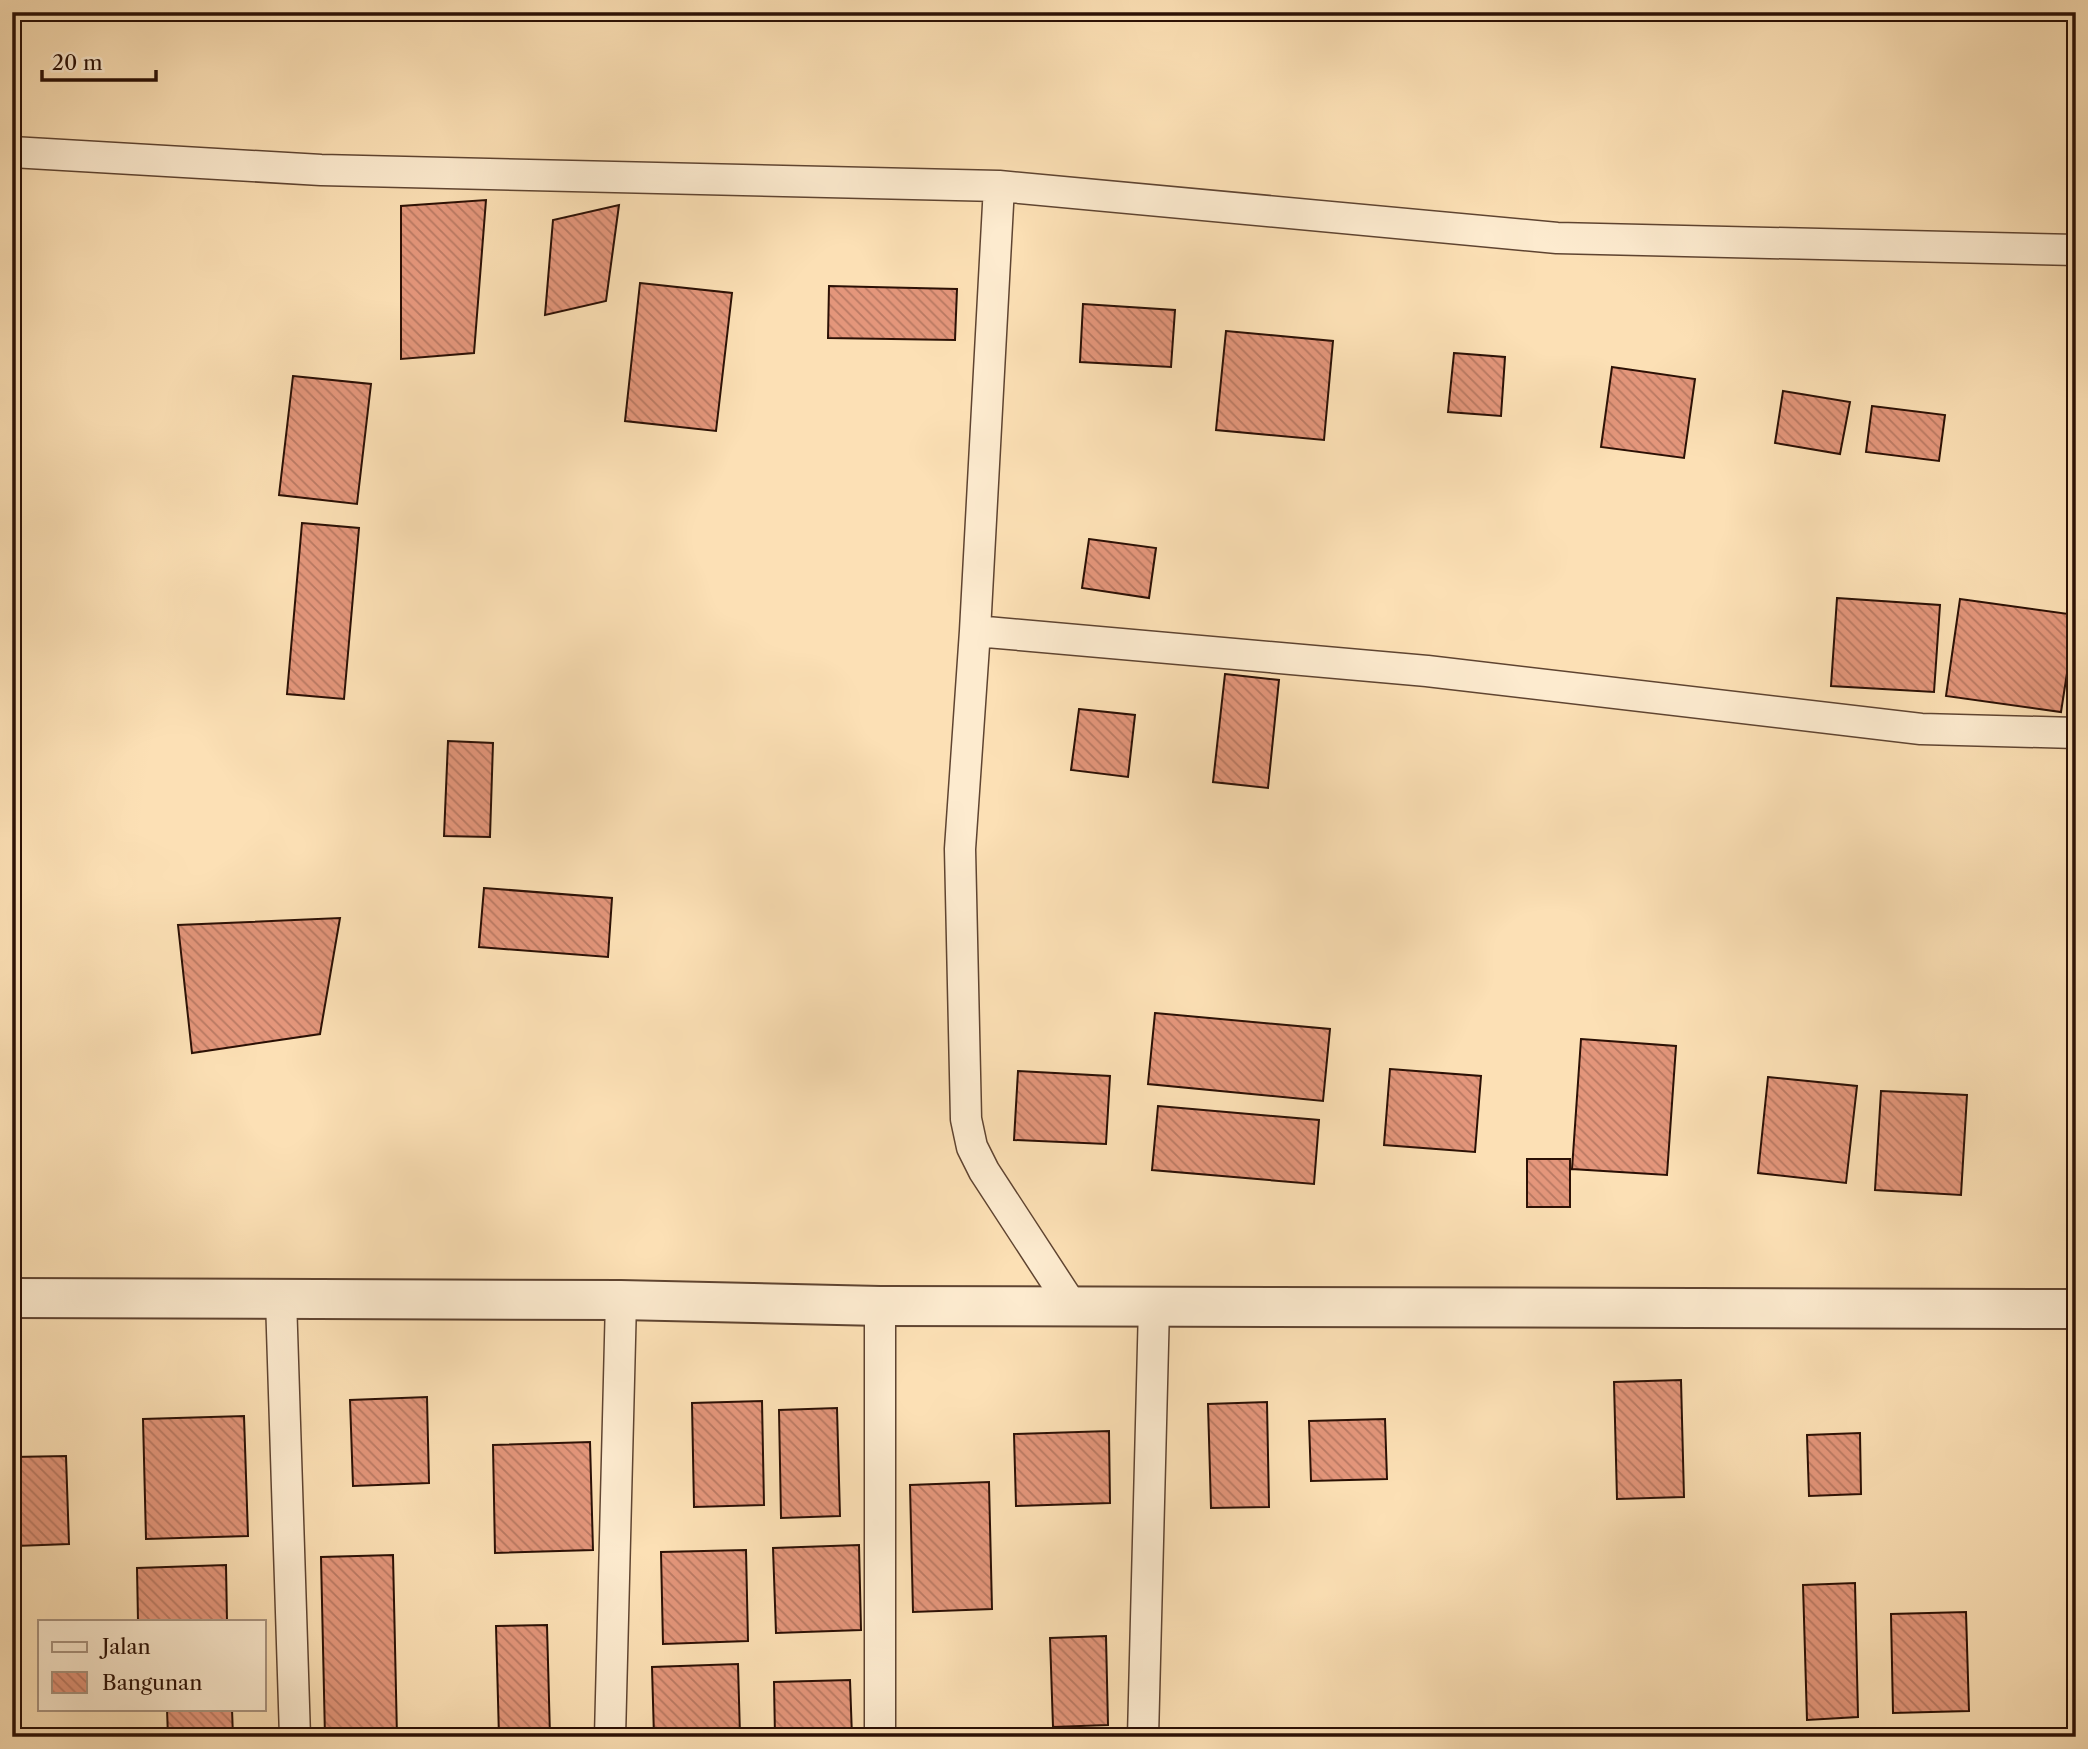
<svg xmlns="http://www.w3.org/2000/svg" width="2088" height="1749" viewBox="0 0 2088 1749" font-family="'Libre Caslon Text',serif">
  <defs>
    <pattern id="building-back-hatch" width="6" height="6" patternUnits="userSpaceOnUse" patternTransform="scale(1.75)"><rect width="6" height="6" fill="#e4967b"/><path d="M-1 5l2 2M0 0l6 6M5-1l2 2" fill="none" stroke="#b97963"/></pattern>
  </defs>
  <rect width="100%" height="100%" fill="#fce0b5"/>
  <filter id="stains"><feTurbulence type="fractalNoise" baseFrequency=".00286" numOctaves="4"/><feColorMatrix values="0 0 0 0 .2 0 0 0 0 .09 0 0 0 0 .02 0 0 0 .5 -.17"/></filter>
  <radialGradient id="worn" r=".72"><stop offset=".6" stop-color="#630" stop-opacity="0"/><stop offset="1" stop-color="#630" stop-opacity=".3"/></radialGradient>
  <path fill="url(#building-back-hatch)" stroke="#2b1005" stroke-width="2" d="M486 200 474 353 401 359V206Z
    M619 205 606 301 545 315 553 220Z
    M640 283 732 293 716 431 625 421Z
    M829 286 957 289 955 340 828 338Z
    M1083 304 1175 310 1171 367 1080 362Z
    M1226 331 1333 341 1324 440 1216 430Z
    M1454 353 1505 357 1501 416 1448 412Z
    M1612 367 1695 379 1684 458 1601 447Z
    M293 376 371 384 357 504 279 495Z
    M1783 391 1850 402 1840 454 1775 443Z
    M1872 406 1945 415 1939 461 1866 452Z
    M302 523 359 528 344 699 287 694Z
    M1089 539 1156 548 1149 598 1082 588Z
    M1837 598 1940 605 1934 692 1831 686Z
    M1960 599 2076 615 2061 712 1946 696Z
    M1225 674 1279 680 1268 788 1213 782Z
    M1079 709 1135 715 1128 777 1071 770Z
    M448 741 493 743 490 837 444 836Z
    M484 888 612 898 608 957 479 947Z
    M340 918 320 1034 192 1053 178 925Z
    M1155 1013 1330 1029 1323 1101 1148 1084Z
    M1581 1039 1676 1046 1667 1175 1572 1169Z
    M1390 1069 1481 1076 1475 1152 1384 1145Z
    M1018 1071 1110 1076 1106 1144 1014 1140Z
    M1768 1077 1857 1086 1846 1183 1758 1173Z
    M1881 1091 1967 1095 1961 1195 1875 1190Z
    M1158 1106 1319 1120 1314 1184 1152 1170Z
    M1527 1159H1570V1207H1527Z
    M1681 1380 1684 1497 1617 1499 1614 1382Z
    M427 1397 429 1483 353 1486 350 1400Z
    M762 1401 764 1505 694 1507 692 1403Z
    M1267 1402 1269 1507 1211 1508 1208 1404Z
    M837 1408 840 1516 781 1518 779 1410Z
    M244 1416 248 1536 146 1539 143 1419Z
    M1385 1419 1387 1479 1311 1481 1309 1421Z
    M1109 1431 1110 1503 1016 1506 1014 1434Z
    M1860 1433 1861 1494 1809 1496 1807 1435Z
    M590 1442 593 1550 495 1553 493 1445Z
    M66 1456 69 1544 16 1546 13 1457Z
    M989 1482 992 1609 913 1612 910 1485Z
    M859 1545 861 1630 776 1633 773 1548Z
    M746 1550 748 1641 663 1644 661 1552Z
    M393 1555 397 1737H325L321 1557Z
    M226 1565 227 1621H138L137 1568Z
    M1855 1583 1858 1717 1807 1720 1803 1585Z
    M1966 1612 1969 1711 1893 1713 1891 1614Z
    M547 1625 550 1736 499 1737 496 1626Z
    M1106 1636 1108 1725 1053 1727 1050 1638Z
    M738 1664 740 1736 654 1737 652 1667Z
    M850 1680 852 1737H775L774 1682Z
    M167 1709H232L233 1737H168Z"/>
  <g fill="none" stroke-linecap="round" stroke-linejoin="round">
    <g stroke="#5f4431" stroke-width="33">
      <path id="minor" d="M12 152 321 170 999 186 1557 238 2076 250
        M999 186 975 631 960 849 966 1119 972 1147 984 1171 1072 1306
        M975 631 1427 671 1921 729 2076 733
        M281 1299 295 1737
        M610 1737 621 1300
        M880 1737V1306
        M1143 1737 1154 1306"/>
    </g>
    <g stroke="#5f4431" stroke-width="42">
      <path id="tertiary" d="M12 1298 621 1300 880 1306 2076 1309"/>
    </g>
    <use href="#minor" stroke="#fdebcf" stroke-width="30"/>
    <use href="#tertiary" stroke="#fdebcf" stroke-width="38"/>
  </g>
  <rect width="2088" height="1749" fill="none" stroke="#fce0b5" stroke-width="42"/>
  <rect x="14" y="14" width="2060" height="1721" fill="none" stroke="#2b1005" stroke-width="3.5"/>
  <rect x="21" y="21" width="2046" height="1707" fill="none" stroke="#2b1005" stroke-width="2"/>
  <rect x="38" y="1620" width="228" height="91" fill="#fdebcf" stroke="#a9937e" stroke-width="2"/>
  <rect x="52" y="1642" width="35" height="10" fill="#fdebcf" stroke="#a9937e" stroke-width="2"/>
  <text x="102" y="1654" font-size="21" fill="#2b1005">Jalan</text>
  <rect x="52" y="1672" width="35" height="21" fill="url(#building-back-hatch)" stroke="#a9937e" stroke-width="2"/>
  <text x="102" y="1690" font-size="21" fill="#2b1005">Bangunan</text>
  <path d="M42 70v10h114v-10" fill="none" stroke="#2b1005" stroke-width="3.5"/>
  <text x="52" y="70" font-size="21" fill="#2b1005" stroke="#fdebcf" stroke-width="5" paint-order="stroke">20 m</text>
  <rect width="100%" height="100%" filter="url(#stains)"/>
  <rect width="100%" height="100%" fill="url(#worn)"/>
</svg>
